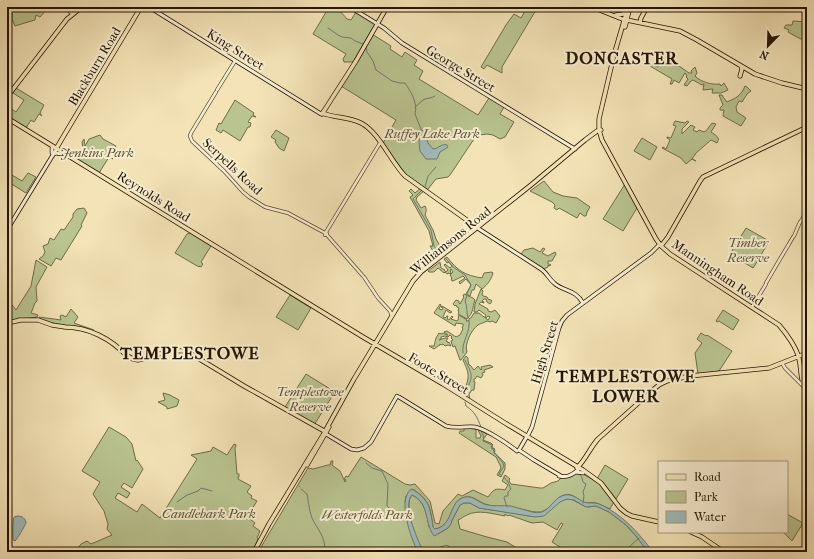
<svg xmlns="http://www.w3.org/2000/svg" width="814" height="559" viewBox="0 0 814 559" font-family="'IM FELL French Canon',serif">
  <rect width="100%" height="100%" fill="#f3e3b6"/>
  <filter id="stains"><feTurbulence type="fractalNoise" baseFrequency=".005" numOctaves="4"/><feColorMatrix values="0 0 0 0 .2 0 0 0 0 .09 0 0 0 0 .02 0 0 0 .5 -.17"/></filter>
  <radialGradient id="worn" r=".72"><stop offset=".6" stop-color="#630" stop-opacity="0"/><stop offset="1" stop-color="#630" stop-opacity=".3"/></radialGradient>
  <path fill="#b9c490" stroke="#6e6c48" d="M12 7H35V9L43 11 44 7H46C46 11 43 14 40 17L36 15 35 20 28 22 15 26 12 19Z
    M329 7C337 7 342 13 347 19L351 20 356 12 375 24 353 62H344L343 59 346 54 313 34Z
    M527 7H531L536 10 502 67V73L487 65 484 69 481 67 506 25 514 14 521 18Z
    M793 21 807 22V42L795 36 788 32 789 30 784 28 786 25H792Z
    M372 34 391 46 390 49 402 57 405 52 417 60 414 65 423 71 419 79 478 115 489 98 504 107 500 114 514 122 505 137 500 139 493 135 487 134 480 135 474 139 450 175 448 177 436 179 428 189H426L406 175 383 143 396 120 341 86Z
    M662 60 667 65 679 66 689 73H692L691 71 695 67 697 73 695 76C701 82 711 85 720 84L721 86 724 83 728 90 721 93H712L713 89 703 90 704 84 702 85 693 80 691 81 687 86 684 85 688 79 686 77 687 76 685 73 679 83 674 80 672 84H670L672 79 650 66 651 64 658 67Z
    M745 86 747 87 751 91 747 94 742 102 739 101 736 107 737 112 746 118 741 126 723 116 724 110H720V108L723 105 719 95H722L723 97 727 102C736 98 741 96 745 86Z
    M16 88 44 105 40 113 42 116 39 114 34 122 31 120 26 128 7 117V106L16 112 24 100 13 93Z
    M235 100 254 113 253 115 256 117 252 116 248 122 251 123 250 127H248L240 141 223 130 221 133 216 130 219 123 221 124Z
    M675 121 685 123 687 121 689 122 682 129V134L691 125 695 127 693 130 697 132 699 130 704 132 706 131 712 123 716 124 711 132C715 135 721 137 717 143L711 140 696 153 692 159 696 161 692 159 686 164 681 158 662 148 663 147 666 149 670 140 667 138V137L671 138 676 126 673 125Z
    M276 130 289 138 284 151 279 148 275 142 276 140 271 137Z
    M100 135 103 139 116 146 110 156 113 159 109 157 99 173 76 159 83 148 82 142 84 139 85 146 89 139Z
    M642 138 657 147 650 160 634 151Z
    M7 172 22 181 28 173 36 177 26 193 10 183 8 188 7 187 9 183 7 182Z
    M544 181 553 192 563 196 577 198 590 207 587 212 586 216H584L580 213 577 218 559 208 557 210 554 208 555 205 552 202 530 191Z
    M625 184 637 208 623 231 603 219Z
    M421 188 424 191 417 197 416 200 421 208 425 206C427 209 426 212 425 215L433 230 436 239 444 253 438 257 432 253 433 251 430 246H433L429 231 410 197 413 195 409 191 411 189 415 193Z
    M84 208 87 213 81 225 82 226 61 260 56 258 51 266 39 259 43 256 45 252 43 246 48 244 50 238 54 240 61 229 64 230 73 217V214L77 209Z
    M746 228 769 241 761 255 763 257 759 259 753 268 730 254Z
    M190 233 211 246 201 262 203 264 201 267 199 266V267L175 253 187 234Z
    M533 248 540 252 543 248 545 249 542 253 548 256 555 252 556 254 552 261H548V264H549L551 265 549 266 548 265V267L544 269 521 254 524 250Z
    M447 257C458 271 464 275 482 278L484 273 492 272 493 273C491 280 488 284 482 289L476 284 474 290H472L470 296 466 294 470 287 471 285 466 279 460 284 459 282 465 278 463 276 453 281H452L451 279 452 278 450 275 453 272 451 269 450 270 451 273 450 274 449 273 447 274 445 272 444 273 438 268 434 272H429L428 271 440 262 441 268 445 270H444L446 272 448 270 444 265 445 264 450 268 452 266 449 262 447 263 444 259Z
    M36 260 47 267 36 287 37 301 35 303 31 313 38 315 37 317 7 321V306L12 305 16 310 31 286Z
    M481 289 483 291 482 294 483 296 487 297 488 299 491 300 492 301 490 304 487 302 486 299H484L482 301 484 302V303L481 302 479 304 488 309V311L491 312 495 310 500 316 496 323 492 321 490 322 487 321C484 323 481 323 478 325 471 330 464 345 467 352L461 360H460L455 346 453 347 451 341 453 340 451 338 452 337 450 335 448 337 445 336 441 337V339L439 340 445 338H448L446 341 448 342V343L449 342 451 346 448 345 445 346 443 344 441 345 440 344V345L438 346 434 349 429 346H434L436 338 439 333 441 334 443 333 447 335H448L444 332 447 331 456 337 460 335 463 329 462 328 463 326V324L456 323 455 326 434 313 440 304 441 305 439 309 442 310 443 308 441 307 442 306 452 312 450 313 446 310 443 317 445 318 447 316H448L447 319 449 320 452 316 453 317 451 319 457 321 459 318 458 317 459 315 467 320 466 321H468L470 318H471L474 313H479L488 320 490 317 488 316 486 318 485 317 486 315 479 310 477 312H474L475 304Z
    M464 294 473 298 475 300C472 308 474 312 467 319L458 314 459 312 458 311 459 308 457 307 456 305 455 306 453 304 456 300 459 301V303L460 304 464 297 463 296Z
    M290 295 311 308 298 330 276 317Z
    M71 309 78 317 74 323 94 330V332L56 324 39 318V317L61 320 60 316 62 315 66 317Z
    M723 310 739 320 733 330 719 321 717 322 716 321Z
    M701 333 706 336 707 335 732 351 719 371 698 374 695 353 702 343 697 339Z
    M466 356 468 358V360L469 365H470L474 370 478 366 481 370 482 369 481 367 490 365 493 367 484 370 485 372 482 373 483 375 481 378 477 376 475 379H474V382H475L474 390H472L469 394 470 400 463 395C463 392 465 389 466 386 470 375 468 371 463 360Z
    M306 374 335 392 314 425 285 407Z
    M163 393 170 395 179 400 177 406 167 409V407L158 402 165 400Z
    M109 427 126 437 132 444 136 461 137 460 143 469 132 488 124 483 121 487 130 493 127 498 118 493 115 498 137 512 142 504 160 518 197 459 191 455 211 451 213 447 227 455 234 444 236 445 235 448 237 474H239V477H238V479L251 486 247 492 252 496 251 498 257 501 247 517 255 523 253 526 260 531 257 538 258 539 252 552H75L81 544 87 541 91 544 112 535 107 529 108 524 104 511 93 494 100 482 82 471Z
    M464 428 476 429V438H480L481 436 478 430H480L487 434 483 440 491 443 493 445 491 447 492 449 494 448 495 451 494 453C499 456 501 460 505 463V469L501 477 497 475 501 468 500 465 496 457 459 433 460 431H464Z
    M361 457 405 484 410 485 415 484 430 501 435 523 439 524 443 511 458 494 462 496 473 490 488 497C494 489 495 488 505 490L508 485 502 481 505 475 510 479 509 481 511 484 540 488H543L551 483 558 481 561 478 576 472 581 473 602 485 614 502 610 509C605 507 600 504 596 503 593 502 589 503 586 503 579 502 574 492 564 495 553 498 549 514 536 512 531 512 527 510 521 509 510 507 496 508 485 504 477 501 472 494 462 498 450 502 453 526 435 529L433 527C430 507 430 501 413 489L406 496 405 502 419 552H258L308 468 313 469 328 465H330L331 461H333L332 465 340 471 345 482 346 480 344 479 346 476 348 477Z
    M605 465 628 479 616 499 604 484 597 479Z
    M412 495C425 501 427 515 429 527L438 534 448 528 460 505 464 503H470L479 508 520 514 529 516 544 515 562 500 567 499H571L584 506 588 507 596 506 609 512 626 525 636 536 648 552H568L552 542 563 524 561 523 557 530 543 522 532 523 509 515 508 516 505 514V516C493 514 478 509 467 515 464 516 461 519 458 520L460 529 487 537 507 542 523 552H453C448 540 442 547 434 551 431 552 427 552 424 552 416 543 403 504 412 495Z
    M787 514 803 523 792 541 783 532H787Z"/>
  <path fill="#a0bbb9" stroke="#6e786f" d="M421 129 425 133 428 143 433 149C438 149 442 143 447 145L448 147 440 152 437 159H426L420 151 419 142Z
    M411 489C417 491 427 500 429 507 431 513 432 520 433 527L435 529C453 526 449 503 462 498 471 494 477 501 484 504 493 507 502 505 511 506 518 508 525 510 532 512 549 516 550 501 562 496 571 492 577 499 584 502 589 504 594 502 599 504 621 513 639 533 653 552H648L636 536 626 525 609 512 596 506 586 507 574 500 567 499 560 502 544 516 535 517 479 508 470 503H464L460 505 452 520 451 524 448 528 436 535 434 536C424 523 430 503 412 495 402 505 417 538 422 549L424 552H418C411 538 397 501 411 489Z
    M18 516C22 516 26 519 26 523 24 527 18 538 15 541L13 540V523L14 517Z"/>
  <g fill="none" stroke-linecap="round" stroke-linejoin="round">
    <path stroke="#6e786f" stroke-width="1" d="M328 28 338 35 342 37 351 38 355 41 363 44
      M366 47 367 52 373 61 376 70 392 81 400 83H405C411 92 418 103 415 114L421 129
      M415 107C419 104 421 101 425 99 429 98 432 98 435 96
      M475 134 476 132
      M436 167 428 176 425 187 413 199 431 230 434 246 440 254
      M445 258 448 261 453 267 465 275 471 285 467 294
      M467 296 465 301C468 307 466 312 468 318
      M463 353C461 342 471 332 469 320
      M465 360C472 374 474 376 466 390L467 396
      M465 402 466 406C475 412 477 417 481 427
      M481 431 484 437 483 441 492 445 494 452 503 463 504 466 499 474 501 475
      M366 463 372 468 382 471 388 484 387 506 389 508 388 513 390 514 393 512 400 515 406 514
      M580 474 582 478 583 482 586 484 583 492 584 496 583 503
      M504 477 508 482 511 489 508 492V496H505L504 498 507 507
      M299 486 300 487
      M301 489 307 494C309 504 309 513 314 522 319 531 324 536 325 548H327L329 552
      M177 502 187 495 198 491 201 488 212 491
      M621 552 630 549V546L639 538"/>
    <g stroke="#58482e" stroke-width="4">
      <path id="tertiary" d="M64 7 73 14
        M217 90 235 61
        M216 92 191 133 190 136 192 141 224 171 243 192 249 197 265 207 288 213 325 233V235L327 234 326 232 325 233
        M801 221 807 211
        M326 232 380 143
        M327 235 363 276
        M794 236 800 222
        M789 244 793 237
        M780 259 789 244
        M364 277 378 298 390 311 392 316
        M766 283 780 259
        M752 307 766 284
        M782 363 785 368 803 386"/>
    </g>
    <g stroke="#241401" stroke-width="4.5">
      <path id="secondary" d="M149 7 321 114
        M350 7 384 28 402 43 575 149
        M52 148V153
        M54 154 56 153 61 154
        M479 229 541 269C547 273 549 279 554 283 564 292 575 289 583 303
        M7 230 56 150
        M399 397 446 426C456 429 466 426 475 427 486 429 508 444 517 451
        M326 434 351 449 357 450 364 448 371 442 397 396
        M527 437 532 427 559 328 562 321 567 315 651 253 660 244
        M519 450 534 460 561 476
        M519 450 526 438
        M576 472 583 473
        M559 476C567 478 572 475 578 470"/>
    </g>
    <g stroke="#241401" stroke-width="5">
      <path id="primary" d="M592 7 622 19 680 31 697 40 755 74 782 83 807 89
        M628 7 614 55 599 119V130L602 140 656 239 661 246 670 254 779 325C786 333 797 348 799 359 802 370 799 379 807 390
        M616 15 623 14 626 12
        M640 23 641 18 647 7
        M625 27 630 7
        M740 76 742 69 741 66
        M7 97 67 19 82 7
        M322 113C335 118 349 117 361 123 379 132 391 162 405 176L478 228
        M322 114 356 61 387 7
        M7 118 363 337 443 384 505 423 583 470 601 483 620 508 626 513 632 516 659 522
        M56 149 66 132 141 7
        M661 246 668 237 700 181 703 177 807 127
        M19 320H38L52 325 65 327
        M7 323 21 320
        M64 327C89 327 111 339 127 356
        M126 355 133 359 138 360C155 357 170 347 188 352L244 386 326 432
        M307 465 329 427
        M577 468C586 459 590 448 598 439L654 389 659 385 667 381 690 376 769 368 807 353
        M691 532 702 537 724 552
        M254 552 269 524 323 435 354 379 413 281 421 272 531 185 585 140 597 131 601 130"/>
    </g>
    <use href="#tertiary" stroke="#f7edd0" stroke-width="2.5"/>
    <use href="#secondary" stroke="#f7edd0" stroke-width="3"/>
    <use href="#primary" stroke="#f3e3b6" stroke-width="3.5"/>
  </g>
  <g text-anchor="middle" stroke-width="4" stroke-linejoin="round" paint-order="stroke">
    <g font-size="13" fill="#241401" stroke="#f7edd0">
      <text transform="translate(236 49) rotate(32)" y="5">King Street</text>
      <text transform="translate(94 66) rotate(-59)" y="5">Blackburn Road</text>
      <text transform="translate(461 68) rotate(31)" y="5">George Street</text>
      <text transform="translate(233 166) rotate(43)" y="5">Serpells Road</text>
      <text transform="translate(154 196) rotate(32)" y="5">Reynolds Road</text>
      <text transform="translate(450 240) rotate(-39)" y="5">Williamsons Road</text>
      <text transform="translate(718 272) rotate(34)" y="5">Manningham Road</text>
      <text transform="translate(544 352) rotate(-73)" y="5">High Street</text>
      <text transform="translate(439 373) rotate(31)" y="5">Foote Street</text>
    </g>
    <g font-size="13" font-style="italic" fill="#585233" stroke="#f7edd0">
      <text x="432" y="138">Ruffey Lake Park</text>
      <text x="97" y="157">Jenkins Park</text>
      <text x="748" y="247">Timber<tspan x="748" dy="15">Reserve</tspan></text>
      <text x="310" y="396">Templestowe<tspan x="310" dy="15">Reserve</tspan></text>
      <text x="209" y="518">Candlebark Park</text>
      <text x="367" y="519">Westerfolds Park</text>
    </g>
    <g font-size="17" font-weight="bold" letter-spacing="1" fill="#241401" stroke="#f7edd0">
      <text x="622" y="64">DONCASTER</text>
      <text x="190" y="359">TEMPLESTOWE</text>
      <text x="626" y="382">TEMPLESTOWE<tspan x="626" dy="20">LOWER</tspan></text>
    </g>
  </g>
  <rect width="814" height="559" fill="none" stroke="#f3e3b6" stroke-width="24"/>
  <rect x="8" y="8" width="798" height="543" fill="none" stroke="#241401" stroke-width="2"/>
  <rect x="12" y="12" width="790" height="535" fill="none" stroke="#241401"/>
  <rect x="658" y="461" width="130" height="72" fill="#f7edd0" stroke="#a3967d"/>
  <rect x="666" y="474" width="20" height="6" fill="#f3e3b6" stroke="#a3967d"/>
  <text x="694" y="481" font-size="12" fill="#241401">Road</text>
  <rect x="666" y="491" width="20" height="12" fill="#b9c490" stroke="#a3967d"/>
  <text x="694" y="501" font-size="12" fill="#241401">Park</text>
  <rect x="666" y="511" width="20" height="12" fill="#a0bbb9" stroke="#a3967d"/>
  <text x="694" y="521" font-size="12" fill="#241401">Water</text>
  <g transform="translate(768 46) rotate(203)" stroke="#f7edd0" stroke-width="3" paint-order="stroke">
  <path d="M0-3L7 15L0 10L-7 15Z" fill="#241401"/>
  <text y="-6" font-size="11" font-weight="bold" text-anchor="middle" fill="#241401">N</text>
  </g>
  <rect width="100%" height="100%" filter="url(#stains)"/>
  <rect width="100%" height="100%" fill="url(#worn)"/>
</svg>
